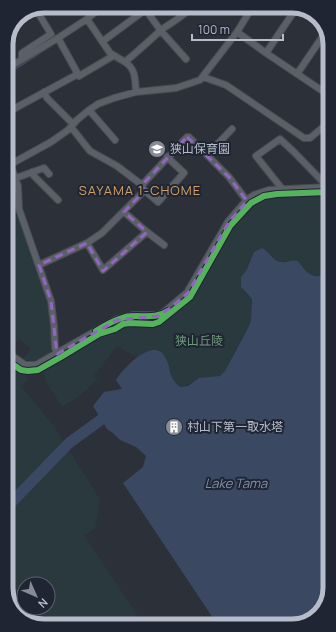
<svg xmlns="http://www.w3.org/2000/svg" width="336" height="632" viewBox="0 0 336 632" font-family="Manrope,'Noto Sans JP',sans-serif">
  <rect width="100%" height="100%" fill="#2c3038"/>
  <path fill="#29393e" fill-rule="evenodd" d="M328 195V267C324 275 319 277 310 275L298 261C293 260 289 262 284 262 276 263 270 254 265 249L249 261 246 271 241 277 242 290 252 299 251 320 249 326 241 339 225 371 220 376C211 378 203 377 195 381 189 383 186 387 180 387 169 378 173 376 168 365 166 359 159 354 155 350L136 357 117 346 94 376 98 379 81 395 62 407 46 381 43 372 46 367 101 335 113 331 127 324 156 326 161 324 189 300 201 283 200 282 212 259 216 255V252C226 234 250 191 276 197Z
    M17 216 48 302 52 332 51 352 33 362 22 359 31 349 19 339 17 342 11 337 8 340 7 218Z
    M8 363 22 371 29 380 21 386 53 425 100 499 95 529 84 535 144 625 41 626 23 619 9 603ZM24 584H48V608H24Z"/>
  <path fill="#3b4862" d="M262 248C269 251 273 261 281 262 287 263 292 259 298 261 305 270 310 279 323 275L328 267 330 590 323 609 307 623 217 624 123 483 143 467 146 456 136 447 120 440 113 433 107 429 93 406 104 392 122 389 116 380C123 368 154 336 165 357 172 369 167 376 180 387L188 386 199 378 220 376 225 371 249 326 251 320 252 299 241 287V277L246 271 254 252Z"/>
  <g fill="none" stroke-linecap="round" stroke-linejoin="round">
    <path stroke="#3b4862" stroke-width="2" d="M6 78 14 70 49 47
      M6 117 65 84"/>
    <path stroke="#3b4862" stroke-width="11" d="M8 506 69 443 102 419
      M9 593 15 610"/>
    <g stroke="#484b51" stroke-width="8">
      <path id="minor" d="M143 6 161 31 186 59
        M304 10 322 22
        M87 19 110 53 125 62C137 52 148 42 160 31 171 22 184 17 192 6
        M237 32 266 53 327 94
        M58 38 79 76 113 56
        M103 41 145 10
        M266 53 297 7
        M22 59V53L51 34 40 16
        M125 62C136 69 135 80 136 92
        M6 69 58 38 87 19 103 6
        M297 74 327 30
        M203 77 226 85 304 138H310L328 123
        M44 92 47 98 73 124
        M89 110 115 140
        M6 113 78 74
        M7 155 18 186 19 209 51 301 54 326 55 348 57 354
        M207 155 232 129
        M11 164 51 142 68 130 77 120 89 110 98 104 114 98 136 92 176 88 200 80 237 32 253 6
        M32 172 34 176 58 200
        M16 178 44 168 49 174
        M142 185 187 137H189L229 177 247 201
        M143 189 158 202 184 173 167 157
        M283 190 256 156 280 139 294 152 324 183 326 188
        M124 212 147 232 164 245
        M87 243 103 270 147 232
        M39 265 87 243 102 233 143 192V189L142 185 117 166 90 151 71 127"/>
    </g>
    <g stroke="#484b51" stroke-width="10">
      <path id="tertiary" d="M8 354 25 366H36L117 320 133 316H158L163 314 188 293 229 222 247 201 254 196 269 191 328 188"/>
    </g>
    <use href="#minor" stroke="#5b5f67" stroke-width="6"/>
    <use href="#tertiary" stroke="#5b5f67" stroke-width="8"/>
    <g stroke="#1f2533" stroke-width="8">
      <path id="cycleway" d="M96 331C105 325 115 320 125 317 139 314 155 320 168 311
        M8 361 21 370 28 371 38 370 61 357 99 334 115 329 123 324 129 323 153 324 159 322 190 297 230 226 251 203 264 196 277 194 328 192"/>
    </g>
    <use href="#cycleway" stroke="#56b35d" stroke-width="6"/>
  </g>
  <path fill="none" stroke="#9366c3" stroke-width="3" stroke-dasharray="8 5" stroke-linejoin="round" d="M187 137 229 177 247 201 229 222 188 293 170 308 158 316 117 320 57 354 51 301 39 265 87 243 103 271 147 232 124 212 144 191 142 185Z"/>
  <defs>
    <g id="school-disc" transform="scale(0.9)"><circle r="9.5" fill="#868b96" stroke="#1f2533"/><path d="M0-5L7-2L0 1L-7-2ZM-4 1L0 2.5L4 1V4Q0 6-4 4Z" fill="#fff"/></g>
    <g id="building-disc" transform="scale(0.9)"><circle r="9.5" fill="#868b96" stroke="#1f2533"/><path d="M-4-6H4V6H1V3H-1V6H-4ZM-2.5-4.3h1.7v1.8h-1.7ZM.8-4.3h1.7v1.8H.8ZM-2.5-1h1.7V.8h-1.7ZM.8-1h1.7V.8H.8Z" fill="#fff"/></g>
  </defs>
  <g fill-rule="evenodd">
    <use href="#school-disc" x="157" y="149"/>
    <use href="#building-disc" x="174" y="427"/>
  </g>
  <g text-anchor="middle" stroke-width="4" stroke-linejoin="round" paint-order="stroke">
    <g font-size="12" fill="#b6bcc9" stroke="#1f2533" text-anchor="start">
      <text x="170" y="153">狭山保育園</text>
      <text x="187" y="431">村山下第一取水塔</text>
    </g>
    <g font-size="12" fill="#6f997c" stroke="#1f2533">
      <text x="199" y="345">狭山丘陵</text>
    </g>
    <g font-size="13" letter-spacing="1" fill="#d0a06a" stroke="#1f2533">
      <text x="140" y="195">SAYAMA 1-CHOME</text>
    </g>
    <g font-size="13" font-style="italic" fill="#7f8faf" stroke="#1f2533">
      <text x="236" y="488">Lake Tama</text>
    </g>
  </g>
  <path d="M0 0H336V632H0ZM44 13H292A31 31 0 0 1 323 44V588A31 31 0 0 1 292 619H44A31 31 0 0 1 13 588V44A31 31 0 0 1 44 13Z" fill="#1f2533" fill-rule="evenodd"/>
  <path fill="none" stroke="#b6bcc9" stroke-width="5" d="M44 13H292A31 31 0 0 1 323 44V588A31 31 0 0 1 292 619H44A31 31 0 0 1 13 588V44A31 31 0 0 1 44 13Z"/>
  <g transform="translate(36 596) rotate(135)"><circle r="19" fill="#1f2533" stroke="#5b616f"/>
  <path d="M0-3L7 15L0 10L-7 15Z" fill="#868b96"/>
  <text y="-6" font-size="11" font-weight="bold" text-anchor="middle" fill="#b6bcc9">N</text>
  </g>
  <path d="M192 34v6h91v-6" fill="none" stroke="#b6bcc9" stroke-width="2"/>
  <text x="198" y="34" font-size="12" fill="#b6bcc9" stroke="#1f2533" stroke-width="3" paint-order="stroke">100 m</text>
</svg>
